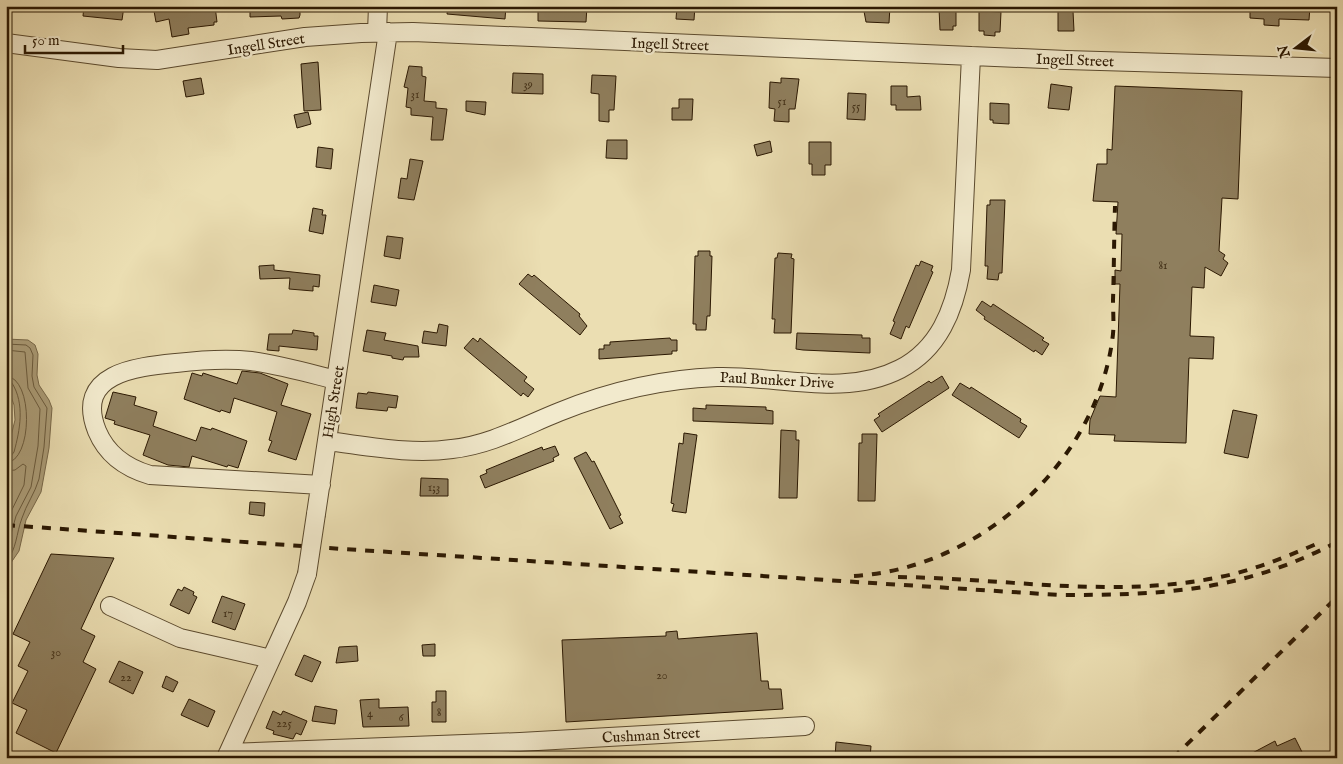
<svg xmlns="http://www.w3.org/2000/svg" width="1343" height="764" viewBox="0 0 1343 764" font-family="'IM FELL English',serif">
  <rect width="100%" height="100%" fill="#ebdeb2"/>
  <filter id="stains"><feTurbulence type="fractalNoise" baseFrequency=".004" numOctaves="4"/><feColorMatrix values="0 0 0 0 .2 0 0 0 0 .09 0 0 0 0 .02 0 0 0 .5 -.17"/></filter>
  <radialGradient id="worn" r=".72"><stop offset=".6" stop-color="#630" stop-opacity="0"/><stop offset="1" stop-color="#630" stop-opacity=".3"/></radialGradient>
  <path fill="#aa9b76" stroke="#776748" d="M6 339 28 340 35 345 38 354 37 375 39 385 49 400 52 408 49 448 41 492 26 520 19 551 6 570V456L15 420 14 405 6 382Z"/>
  <g fill="none" stroke-linecap="round" stroke-linejoin="round">
    <path stroke="#6a5a3c" stroke-width="1" d="M6 344 26 345 30 348 33 355 32 376 34 387 47 408 44 447 39 479C35 493 26 505 22 518 16 534 17 549 6 562
      M6 350 25 352 28 388 40 409 38 446 31 487 16 516 6 552
      M6 376C34 377 33 462 6 463
      M6 382 12 383C25 404 20 430 14 452L11 456 6 457
      M6 471 15 470 23 464 26 466 24 485 6 522"/>
  </g>
  <path fill="#8f7f5e" stroke="#2b1802" d="M84 6H124L122 20 83 16Z
    M174 6H215L217 22H214V25L188 28 189 34 172 37 169 19 156 22 154 11Z
    M250 6H300V15L299 18 282 19 281 16 250 17Z
    M448 6H506L505 19 447 14Z
    M538 6H587L586 22 538 21Z
    M677 6H695L694 20 676 19Z
    M863 6H890L889 23 866 22Z
    M1058 6H1069V11H1073L1074 31H1058Z
    M1253 6H1310L1309 20 1279 19V26L1264 25V19L1250 18V8Z
    M956 7V26H953V30H940L939 8Z
    M979 11 1001 12 1000 32H995V36L984 35V31H979Z
    M318 62 321 110 304 111 301 64Z
    M409 66 422 67V76L426 77 424 101 436 102V108L447 109 443 140H431L433 117 411 115V108L406 107 408 88 404 87Z
    M513 73 543 74V94L512 93Z
    M592 75 616 76 614 110H609V122L599 121V94L591 93Z
    M201 78 204 94 186 97 183 81Z
    M781 78 799 79 795 109H789V122L774 121 775 109 769 108 770 82 781 83Z
    M1051 84 1072 87 1069 110 1048 108Z
    M891 86H907V97L920 96 921 110H896V105H891Z
    M1115 86 1242 91 1238 199 1222 198 1219 251 1225 255 1223 259 1228 263 1221 276 1205 267 1204 288 1192 287 1190 336 1214 337 1213 359 1189 358 1186 443 1114 441 1115 435 1089 434 1090 420 1100 396 1116 397 1120 284H1115V270L1121 271 1122 234H1116L1118 202 1093 201 1097 164H1107V149L1112 150Z
    M848 93 866 94 865 120 847 119Z
    M679 99H693L692 120H672V108H679Z
    M466 101 486 102 485 115 466 111Z
    M990 103 1009 104V124L993 123V120H990Z
    M308 112 311 124 297 128 294 115Z
    M607 140H627V159L606 158Z
    M770 141 772 152 757 156 754 145Z
    M809 142H831V165H825V175H812V164H809Z
    M318 147 333 149 331 169 316 167Z
    M410 159 423 161 414 200 398 198 401 178 407 179Z
    M990 200H1005L1002 273H999L998 280 987 279 988 266H985L987 205H990Z
    M313 208 323 210 322 215H326L323 234 309 231Z
    M387 236 403 238 400 259 384 256Z
    M698 251H710V256H712L710 316H707L706 330H696V324H693L695 256H698Z
    M778 253 792 254 791 258 794 259 791 333H774L775 319H772L775 258H777Z
    M921 261 933 266 931 271 933 272 909 328 906 326 901 339 890 334 895 322 893 321 916 265 919 266Z
    M274 265V270L320 275 319 287 313 286V291L289 289 290 278 260 279 259 266Z
    M528 274 532 277 534 275 580 314 579 316 587 326 580 335 519 284Z
    M374 285 399 290 396 306 371 302Z
    M982 301 991 307 993 304 1044 338 1042 340 1049 344 1042 355 1035 350 1034 352 984 319 985 317 976 310Z
    M439 324 448 326 446 346 422 343 424 331 437 333Z
    M293 330 314 333V336H318L317 350 279 346V351L267 350 269 334H292Z
    M367 330 386 333 384 340 418 346 419 357H404L403 360 392 358V356L363 351Z
    M797 333 862 335V338H870V353L803 350 796 349Z
    M473 338 478 342 480 338 527 377 524 381 534 389 528 397 523 393 521 396 464 348Z
    M670 338 671 340H677V351H672V354L599 359V349H604V345H610V342Z
    M242 371 260 373 288 384 281 405 311 414 296 460 268 451 272 441 269 440 277 412 234 398 230 413 221 410 220 412 184 399 192 373 202 376 203 373 237 384Z
    M942 376 949 388 882 432 874 420 880 416 878 414 929 381 931 383Z
    M960 383 970 389 971 387 1021 419 1020 422 1027 426 1019 438 952 395Z
    M113 392 136 397 134 405 157 412 153 426 196 441 201 427 211 430 212 428 247 441 238 468 228 465 227 467 192 456 189 467 168 465 143 455 150 435 114 424 115 421 105 418Z
    M368 392 398 396 396 408 388 407 387 411 356 408 358 393 367 394Z
    M706 405 766 407V410L773 411V424L693 421V408L706 409Z
    M1233 410 1257 415 1248 458 1224 453Z
    M781 430 796 431V440H799L797 498H779Z
    M684 433 697 435 686 513 672 511 674 504 671 503 679 443 683 444Z
    M862 434H877L875 501H858L859 443H862Z
    M555 446 559 455 553 458 554 461 485 488 480 476 487 473 486 470 542 447 543 450Z
    M586 452 592 462 594 461 621 515 619 516 623 523 610 529 574 458Z
    M421 478 448 479V496H420Z
    M250 502 265 503 264 516 249 514Z
    M51 554 114 558 81 629 95 636 83 662 96 669 56 753 16 733 27 710 12 703 28 671 18 666 30 642 13 634Z
    M184 587 194 592 193 595 197 597 189 614 170 605 178 589 182 591Z
    M222 596 245 604 235 630 212 622Z
    M677 631 678 639 757 633 761 681H768L769 689H781L783 709 566 722 562 640 666 636V632Z
    M435 644V656H423L422 645Z
    M357 646 358 661 336 663 339 647Z
    M304 655 321 662 312 682 295 675Z
    M119 661 143 672 133 694 109 682Z
    M166 676 178 682 173 692 162 687Z
    M436 691H446V722H432V702H436Z
    M189 699 215 711 208 727 181 715Z
    M379 699V708L408 707 409 726 363 727 360 700Z
    M315 706 337 710 335 724 312 721Z
    M273 711 281 715 283 711 307 721 301 735 296 733 293 739 273 734 274 731 266 728Z
    M1295 738 1305 758H1243L1275 741 1277 746Z
    M836 742 871 746 870 758H835Z"/>
  <g fill="none" stroke-linecap="round" stroke-linejoin="round">
    <g stroke="#5b4a2e" stroke-width="20">
      <path id="minor" d="M377 32 378 6
        M6 43 119 58 157 60 305 37 361 33 413 32 1066 60 1337 68
        M327 441C368 446 411 455 452 449 490 445 524 426 559 412 608 392 664 379 717 377 777 375 844 398 900 369 939 349 954 310 961 270L971 56
        M321 485 150 475C126 468 107 455 97 431 74 373 136 367 176 363 201 360 226 358 251 361 280 365 308 373 336 380
        M316 514 388 32
        M110 606 180 638 271 659
        M228 753 520 742 805 726
        M226 758 297 602 307 574"/>
    </g>
    <use href="#minor" stroke="#f2eacd" stroke-width="18"/>
    <path stroke="#2b1802" stroke-width="4" stroke-dasharray="9 9" stroke-linecap="butt" d="M6 525 343 549 1059 595C1164 595 1241 592 1337 542
      M854 576C980 569 1099 461 1113 334 1114 323 1113 311 1113 300 1114 269 1114 237 1115 206
      M898 577C1005 578 1114 599 1220 577 1255 570 1288 556 1321 542
      M1173 758 1337 597"/>
    <g stroke="#5b4a2e" stroke-width="20" stroke-linecap="butt">
      <path id="minor-bridge" d="M307 574 316 514"/>
    </g>
    <use href="#minor-bridge" stroke="#f2eacd" stroke-width="18"/>
  </g>
  <g text-anchor="middle" stroke-width="5" stroke-linejoin="round" paint-order="stroke">
    <g font-size="12" fill="#443219">
      <text x="528" y="88">39</text>
      <text x="415" y="98">31</text>
      <text x="782" y="105">51</text>
      <text x="856" y="110">55</text>
      <text x="1163" y="269">81</text>
      <text x="434" y="491">1;3</text>
      <text x="228" y="617">17</text>
      <text x="56" y="656">30</text>
      <text x="662" y="679">20</text>
      <text x="126" y="681">22</text>
      <text x="439" y="716">8</text>
      <text x="370" y="717">4</text>
      <text x="401" y="721">6</text>
      <text x="284" y="727">225</text>
    </g>
    <g font-size="15" fill="#2b1802" stroke="#f2eacd">
      <text transform="translate(266 44) rotate(-9)" y="5">Ingell Street</text>
      <text transform="translate(670 44) rotate(2)" y="5">Ingell Street</text>
      <text transform="translate(1075 60) rotate(2)" y="5">Ingell Street</text>
      <text transform="translate(777 380) rotate(3)" y="5">Paul Bunker Drive</text>
      <text transform="translate(333 402) rotate(-81)" y="5">High Street</text>
      <text transform="translate(651 735) rotate(-3)" y="5">Cushman Street</text>
    </g>
  </g>
  <rect width="1343" height="764" fill="none" stroke="#ebdeb2" stroke-width="25"/>
  <rect x="8" y="8" width="1328" height="749" fill="none" stroke="#2b1802" stroke-width="2.5"/>
  <rect x="12" y="12" width="1318" height="739" fill="none" stroke="#2b1802"/>
  <g transform="translate(1296 48) rotate(254)" stroke="#f2eacd" stroke-width="4" paint-order="stroke">
  <path d="M0-4L9 19L0 12L-9 19Z" fill="#2b1802"/>
  <text y="-8" font-size="14" font-weight="bold" text-anchor="middle" fill="#2b1802">N</text>
  </g>
  <path d="M25 45v8h98v-8" fill="none" stroke="#2b1802" stroke-width="2.5"/>
  <text x="32" y="45" font-size="15" fill="#2b1802" stroke="#f2eacd" stroke-width="4" paint-order="stroke">50 m</text>
  <rect width="100%" height="100%" filter="url(#stains)"/>
  <rect width="100%" height="100%" fill="url(#worn)"/>
</svg>
